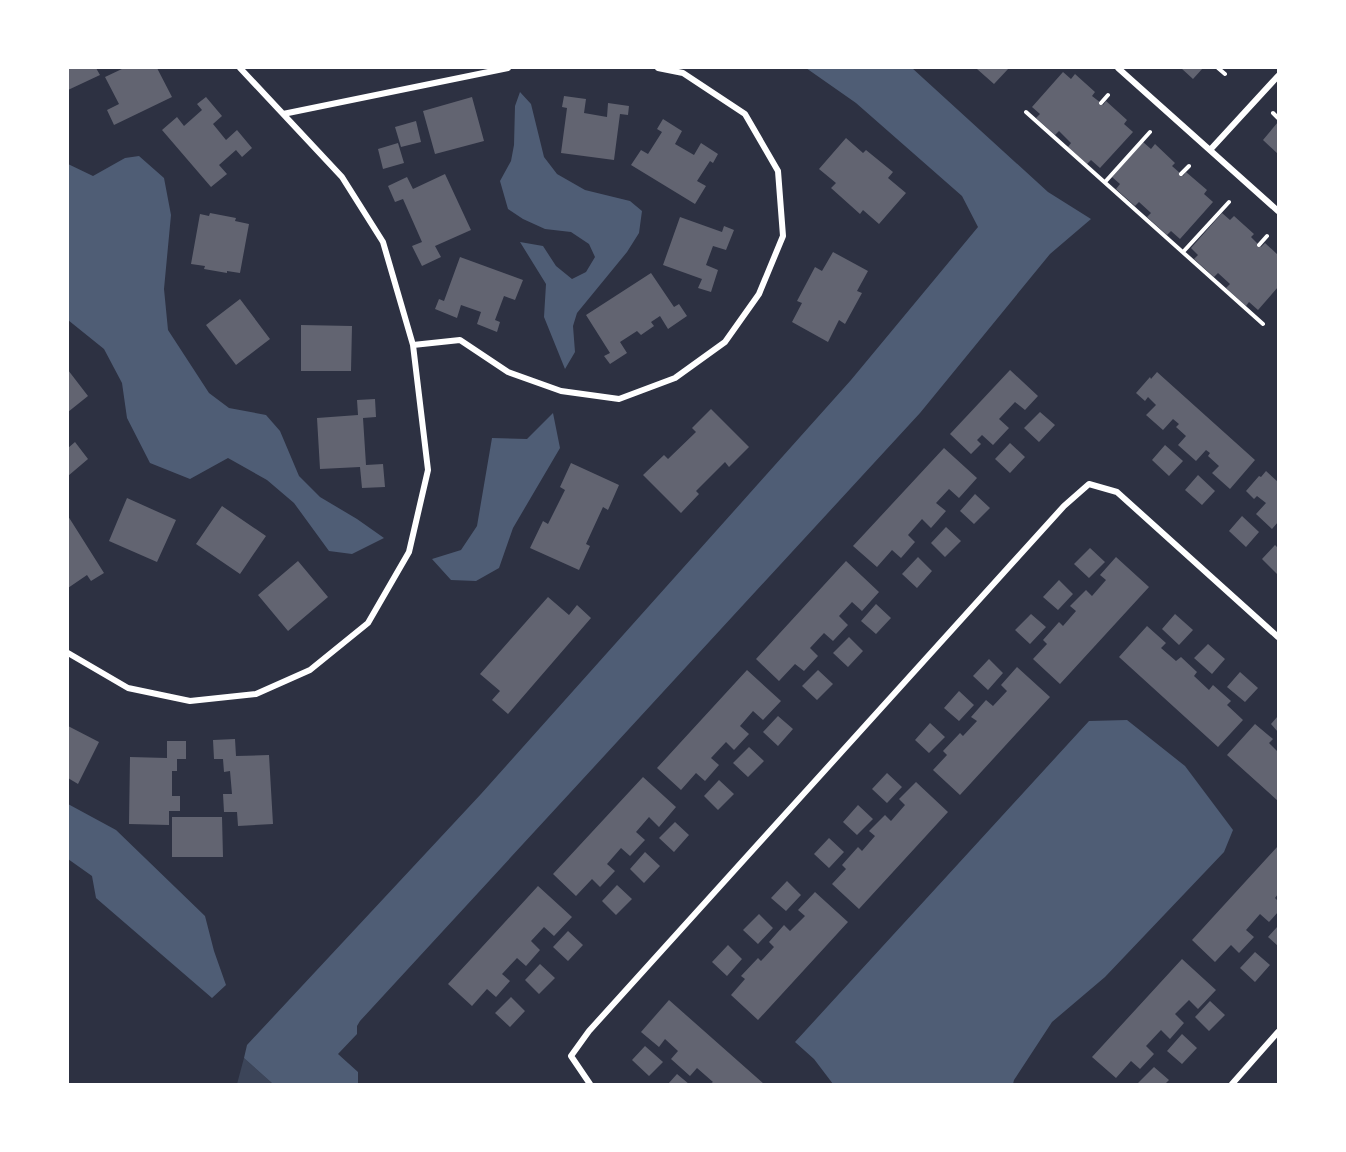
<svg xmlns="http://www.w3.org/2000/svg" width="1346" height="1152" viewBox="0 0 1346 1152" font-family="Barlow,sans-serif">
  <rect width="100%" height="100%" fill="#2d3142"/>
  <path fill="#3c4559" d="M244 1058 273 1084H237Z"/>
  <path fill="#4f5d75" d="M806 68H912L1048 192 1091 219 1050 254 920 413 360 1021 357 1026V1034L338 1054 358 1072V1084H273L244 1058 247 1045 481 794 851 380 978 227 962 196 856 103Z
    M520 92 531 104 544 157 557 174 585 190 630 201 642 211 639 233 627 252 577 313 573 326 575 352 565 369 544 317 546 284 520 242 543 246 556 266 572 279 586 272 595 257 589 244 571 232 545 229 523 219 508 209 500 181 511 161 514 145 515 106Z
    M139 156 164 178 171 215 164 289 168 330 209 393 229 408 266 415 280 431 299 476 320 497 357 519 384 538 352 554 329 551 294 503 267 480 228 458 190 479 150 463 127 418 122 383 104 349 68 320V164L93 176 125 158Z
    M553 413 560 448 513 528 499 568 476 581 451 580 432 559 461 550 477 526 492 438 527 439Z
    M1127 720 1185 766 1233 830 1224 852 1105 977 1052 1022 1014 1080 1013 1084H833L814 1059 795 1042 1089 721Z
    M68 804 116 830 205 916 214 951 226 985 212 998 96 898 92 876 68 859Z"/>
  <path fill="#626471" d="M68 68H96L100 75 68 90Z
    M124 68H157L172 97 114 125 107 110 119 104 105 77Z
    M978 68H1009L994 84 977 69Z
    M1181 68H1203L1193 79Z
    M1063 72 1071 79 1075 74 1095 92 1092 96 1101 103 1103 105 1106 101 1127 120 1124 124 1133 132 1100 168 1091 160 1087 164 1068 147 1071 143 1059 131 1055 135 1036 118 1040 114 1032 107Z
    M564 96 586 99 584 113 607 117 608 103 629 106 628 115 620 114 614 160 561 153 567 108 562 107Z
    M206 97 222 116 213 124 226 140 237 130 252 148 242 157 236 150 219 165 227 174 211 187 162 130 177 117 184 126 202 110 197 104Z
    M472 97 484 141 435 154 423 111Z
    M663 119 682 131 675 144 694 155 701 143 718 154 713 163 710 161 697 181 706 186 695 204 631 165 641 150 648 154 662 132 657 129Z
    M416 121 421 142 401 147 395 127Z
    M1278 122V154L1263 140Z
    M846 138 863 153 866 150 893 172 888 178 906 193 879 224 863 210 860 214 831 188 836 183 819 169Z
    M1143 142 1151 149 1155 144 1175 163 1172 166 1181 174 1183 176 1186 172 1207 190 1204 194 1213 202 1180 239 1171 231 1167 235 1147 217 1151 213 1139 202 1135 206 1116 189 1120 184 1112 177Z
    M398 143 404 163 383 169 378 149Z
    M445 174 471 230 435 246 441 257 422 266 412 246 422 242 403 199 395 202 388 186 407 177 413 189Z
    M210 213 236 218 235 221 249 224 240 273 227 271V273L204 269 205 266 191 264 200 214 209 216Z
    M1222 213 1230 220 1234 216 1254 234 1251 237 1261 247 1265 243 1278 255V287L1258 310 1249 302 1246 306 1226 288 1230 284 1218 273 1214 277 1194 259 1198 255 1191 248Z
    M680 217 722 232 724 226 734 230 726 250 713 246 706 265 718 270 711 292 698 288 702 279 663 265Z
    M833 252 868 271 857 291 862 293 845 324 839 320 828 342 792 322 802 303 797 301 815 267 822 271Z
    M460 257 523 280 515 300 504 296 495 320 500 322 497 332 477 324 481 312 461 305 457 318 435 309 439 299 444 301Z
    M651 273 674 307 679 304 687 316 668 329 660 316 651 322 654 326 641 335 637 331 620 342 627 353 610 364 604 356 610 353 586 315Z
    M240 299 270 339 236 365 206 325Z
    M301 325 352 326 351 371H301Z
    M68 370 88 396 68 412Z
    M1010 370 1038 396 1025 410 1015 402 999 419 1009 428 993 445 982 435 977 440 981 444 971 454 950 434Z
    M1157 372 1255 460 1230 489 1212 473 1219 466 1208 456 1210 453 1206 450 1196 461 1178 445 1186 436 1176 427 1179 424 1173 419 1163 430 1146 415 1156 405 1148 397 1145 401 1136 393 1150 377 1151 379Z
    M375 399 376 417 363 418 366 465 383 464 385 487 362 488 360 467 320 469 317 418 358 415 357 400Z
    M711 409 749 447 729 467 725 462 696 491 699 494 681 513 643 475 664 455 668 459 696 432 692 428Z
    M1040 412 1055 425 1039 442 1024 428Z
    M75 442 88 459 68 476V448Z
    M1010 443 1025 457 1010 473 995 459Z
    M1165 445 1183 461 1169 476 1152 460Z
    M944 448 977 478 959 498 949 489 936 503 946 511 931 528 922 519 908 535 915 542 901 558 892 550 877 567 853 546Z
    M571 463 619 485 608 510 603 507 586 544 590 546 579 570 530 548 543 521 548 524 565 490 560 487Z
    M1266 471 1278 482V522L1272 529 1256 514 1266 503 1257 496 1254 499 1246 491 1259 476 1261 477Z
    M1198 475 1215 491 1202 505 1185 490Z
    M975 494 990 508 974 524 960 511Z
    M127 498 176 520 157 562 109 541Z
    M222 506 266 536 240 574 196 544Z
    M68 516 104 573 91 581 87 575 68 588Z
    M1242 516 1259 532 1246 547 1229 531Z
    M946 527 961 541 945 557 931 543Z
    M1275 545 1278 548V575L1262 559Z
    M1090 548 1105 562 1089 578 1074 564Z
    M918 557 932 571 917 588 902 574Z
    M1116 557 1149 587 1060 684 1033 659 1047 644 1043 640 1059 622 1063 626 1076 611 1070 606 1086 590 1092 596 1106 580 1100 575Z
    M298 561 328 597 288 631 258 595Z
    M846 561 879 592 862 611 852 602 839 616 848 625 833 641 824 633 810 648 818 656 804 671 795 664 779 681 756 659Z
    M1059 580 1073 594 1058 610 1043 597Z
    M548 597 569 615 577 605 591 618 508 714 492 700 500 691 480 674Z
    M876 604 891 618 876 634 861 621Z
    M1031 614 1046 627 1030 644 1015 630Z
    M1175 614 1193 630 1179 645 1162 629Z
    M1147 626 1166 643 1161 648 1176 661 1181 657 1197 672 1194 676 1209 690 1213 685 1231 701 1227 705 1243 720 1218 747 1119 657Z
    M849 637 863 651 848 667 833 653Z
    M1208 644 1225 659 1212 674 1194 658Z
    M989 659 1003 673 988 690 973 676Z
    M1017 667 1050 697 960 795 933 770 947 755 943 751 960 733 963 736 977 721 971 717 986 700 993 706 1007 691 1001 685Z
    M747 670 781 701 763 720 753 711 740 726 749 734 734 750 726 742 711 758 719 765 705 781 696 773 681 790 657 768Z
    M818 670 833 684 817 700 802 686Z
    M1240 672 1258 688 1245 702 1227 687Z
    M959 691 974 705 959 721 944 708Z
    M778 716 793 729 778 746 763 732Z
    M1278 716V732L1271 724Z
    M930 723 945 737 929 753 915 740Z
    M1255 724 1273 739 1269 743 1278 752V801L1227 755Z
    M68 726 99 742 78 784 68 778Z
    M235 739 236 756 269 755 273 824 238 826 237 812H224L223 794H232L230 771 224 772 223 759H214L213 740Z
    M167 741H186V759H177V771H172V796H180V811H169V825L129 824 130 757 167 758Z
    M749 747 764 761 748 777 733 763Z
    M887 773 902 787 887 803 872 789Z
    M643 777 676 807 659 827 649 817 636 832 645 840 630 856 621 848 607 864 615 871 600 887 592 879 576 896 553 874Z
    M719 780 734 794 718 810 704 796Z
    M916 782 948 812 859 909 832 884 846 869 842 865 858 847 862 851 875 836 869 831 885 815 891 821 905 805 899 799Z
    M858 805 873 819 857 835 843 822Z
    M172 817H222L223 857H172Z
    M675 822 689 835 674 852 659 838Z
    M829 838 844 852 829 868 814 854Z
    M1278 846V894L1275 898 1278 901V912L1269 922 1260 914 1246 930 1254 937 1239 953 1231 945 1215 962 1192 940Z
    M645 852 660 866 644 883 630 869Z
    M787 881 801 895 786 911 771 898Z
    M617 885 632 899 616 915 602 901Z
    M538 886 572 917 554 936 544 927 531 941 540 950 526 966 517 958 502 974 510 981 496 997 487 989 472 1006 448 984Z
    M815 892 848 922 758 1020 731 995 745 979 741 976 758 958 761 961 774 947 769 942 784 925 790 931 805 916 798 910Z
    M759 914 773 928 758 944 743 930Z
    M1278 926V946L1268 937Z
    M568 931 583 945 568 961 553 947Z
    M728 945 742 959 727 976 712 962Z
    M1255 952 1270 965 1255 982 1240 968Z
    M1182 959 1216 990 1198 1009 1189 1000 1175 1014 1184 1023 1170 1039 1161 1030 1146 1046 1154 1054 1140 1069 1131 1061 1116 1078 1092 1057Z
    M540 964 555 978 539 994 525 980Z
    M511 997 525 1011 510 1027 495 1013Z
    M669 1000 764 1084H710L713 1082 697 1068 690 1076 671 1059 678 1051 665 1039 659 1047 641 1032Z
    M1210 1001 1225 1015 1209 1031 1195 1017Z
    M1182 1034 1197 1048 1182 1064 1167 1051Z
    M645 1046 663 1062 649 1076 632 1060Z
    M1154 1067 1169 1080 1165 1084H1140L1138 1083Z
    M677 1074 689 1084H668Z"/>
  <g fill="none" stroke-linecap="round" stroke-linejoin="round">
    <path stroke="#fff" stroke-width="4" d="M1218 68 1225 74
      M1101 103 1108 95
      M1026 112 1263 324
      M1273 113 1278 118
      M1181 174 1189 166
      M1105 182 1150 132
      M1259 245 1267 236
      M1183 252 1229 202"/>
    <path stroke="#fff" stroke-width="6" d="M1118 68 1278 211
      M283 114 508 68
      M1210 150 1278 76
      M413 345 460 340 508 372 561 391 619 399 675 378 725 342 759 294 783 236 778 171 745 114 683 73 658 68
      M68 653 128 688 190 701 256 694 310 670 368 623 409 552 428 470 413 345 383 242 342 177 240 68
      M590 1084 571 1056 589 1031 1064 506 1089 484 1117 492 1278 637
      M1232 1084 1278 1032"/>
  </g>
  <rect width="1346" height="1152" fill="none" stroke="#ffffff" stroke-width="138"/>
</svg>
